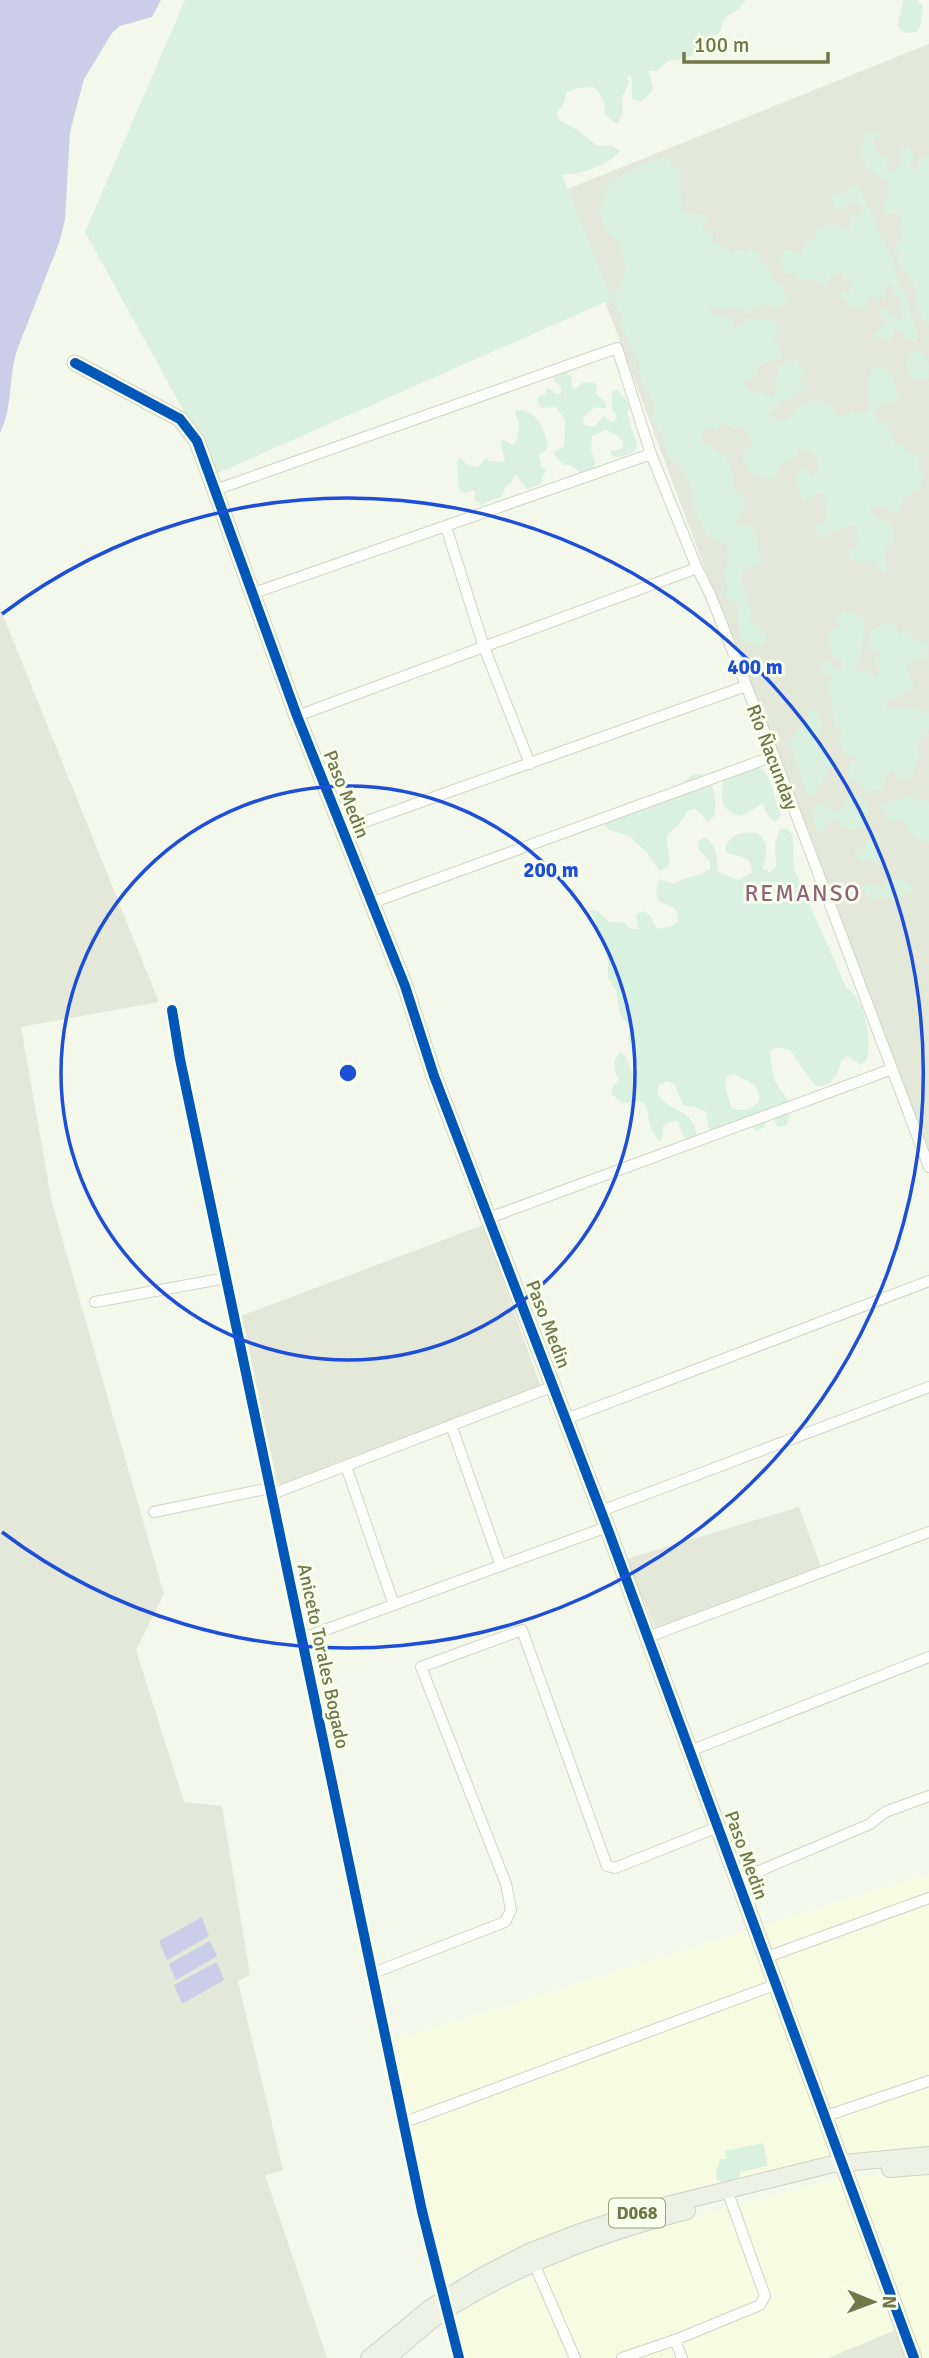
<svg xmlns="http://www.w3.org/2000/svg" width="929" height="2358" viewBox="0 0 929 2358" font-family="Signika,sans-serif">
  <rect width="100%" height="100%" fill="#f3f8eb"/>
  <path fill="#f7fbe1" d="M929 1874V2145L827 2158 702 2186 620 2207 432 2286 393 2041Z
    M929 2170V2358H916L904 2327 829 2358H465L457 2313 539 2271 601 2247 732 2206 844 2177Z"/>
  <path fill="#e4e8d9" d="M929 44V1168L566 197 565 190Z
    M0 608 159 1002 21 1027 52 1203 164 1594 136 1650 184 1802 222 1806 250 1975 238 1981 283 2170 265 2175 327 2358H0Z
    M483 1225 541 1387 286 1485 277 1483 241 1316Z
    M799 1507 822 1570 656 1630 626 1559Z
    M905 2326 916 2358H829Z"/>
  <path fill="#d9f1de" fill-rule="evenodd" d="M185 0H746L739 9 724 18 720 32 694 54 687 58 668 61 656 71H649L653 90 641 102 632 99V80L630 76 627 77 629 83 622 97 623 111 618 123 614 122 605 115 604 100 594 87 577 88 566 93 564 103 557 113 559 120 576 129 596 145 612 146 620 151C606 167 581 174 562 175L612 299 218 473 85 232Z
    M903 0H917L923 6 920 26 917 32 905 33 898 26Z
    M875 130 881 133 874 140 873 147 881 155 887 158V170L890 174 901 162C902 154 898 148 907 144L914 154 910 165 913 173 917 167V159L929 156V322L922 318 916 304V289L899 264 895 245C907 233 901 230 900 215L896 213 887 215C880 205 886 206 888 197 889 193 887 187 888 182 885 178 873 172 867 169 861 156 858 147 865 134Z
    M664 157 668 158 672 167 680 171 681 202 684 212 706 216 707 221 702 226V230L713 233V241L732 253 737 250 747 251 750 248 759 253 761 261 770 270 773 280 782 285 787 297 784 305 776 309 766 303 747 313 734 306 722 310 715 305 710 307 712 316 720 315 732 318 733 326 736 329 747 319 775 321 778 328 774 340 781 350V358L777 360H770L759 366 756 376 746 382V389L773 396 777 390 774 381 778 375V367L784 362 798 360 805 373 799 380 807 385V390L798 391 793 397 781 401 779 406 769 413 770 416 775 420 789 418 801 404 815 400 829 404 836 415 841 417 853 409 859 413 868 411 871 402C865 391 870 380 872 369L879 366 891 374 898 392V400L875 409 874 414 879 422 888 426 895 444 905 446 909 452 919 456V470L923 476 920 490 903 499 898 515 876 505 868 509 878 519 889 522 894 531 893 542 888 544 885 556 887 570 882 574 876 570 874 561H854L849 556 848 551 855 549C859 542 859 532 854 525L833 531 825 537 817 533 816 526 827 517 824 496 821 493 815 494 807 502 803 501 794 479 802 468 812 475 818 472C821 460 812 449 799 449L795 458 781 465 775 477C760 483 741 470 743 453L753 443 744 428 734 429 724 422 716 430 709 428C704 430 700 437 702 442 708 446 713 447 718 451 730 457 736 475 733 487L744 500V510L737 518V523L740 526H750L758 538 756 550 762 556V561L754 567 744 568 741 577 746 598 751 606V620L766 636V643L761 646C733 643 741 628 737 606L725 596 727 584 724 574C728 564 730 554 726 543L712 540 703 529 693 507 691 487 683 469 668 457 662 434 653 422V402L641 381 638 361 622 327V317L615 305V295L626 268 620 244C603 233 593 210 606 192V187C618 176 633 171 646 161H655Z
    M851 185 858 186C871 209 878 234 892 256 896 262 894 272 899 282L897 288 905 291C907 298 907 303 909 309 912 321 922 329 916 342H912L898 329H895L890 342 885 337 878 339 874 335 885 323 884 317 878 315 879 309 886 310 898 320 902 316V301L894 294 893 286 889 285 884 290 887 295 884 299 879 296 874 298 868 297 865 311 858 306 851 310 849 304 841 297 842 288 850 293 853 282 844 280 841 273 830 277 828 285 824 287 812 279 808 282 803 279 798 281 794 272 787 274 784 272V267L779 259 785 249 801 254 805 244 813 240 817 230 826 226 831 220 840 229H851L849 216 860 213 861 206 851 200 845 209 838 210 833 204 832 194 845 193Z
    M914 350C929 353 929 363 929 377L918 381C903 376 904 359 914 350Z
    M565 372 572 376 571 384 575 389 583 382 595 383 597 387 595 393 606 403V409L596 407 584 416 583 423 587 426H595L604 415 611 422 616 421 617 417 612 410V392L617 389 629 404 628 416 637 445 634 452 621 457 612 456 611 451 622 448 623 442 615 434 606 430 592 436 591 450 596 463 591 469 580 473 571 465H563L555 455V451L564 446 565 420 556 407 541 408 537 398 545 394 548 387 554 393 561 394V388L554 379V374Z
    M517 410C538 411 543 427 548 445L546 450 539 456 541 466 546 470 539 485 527 489 516 474 510 484 506 485 502 496 481 505 475 500V490L465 493 459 490 457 461 461 458 466 464 478 467 486 458 489 461 505 462 500 441 504 440 512 445 516 443 519 424 515 413Z
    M843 610 853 612 865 620 861 653 856 664 857 672 867 670 870 676H877L879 669 874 659 879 651H871L868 633 884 624H894L899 635 903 629 915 640 925 642 928 646 925 658 907 665C906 675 915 679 913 688L884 703 888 709 892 706 900 709 910 706 922 709 925 714 929 712V729L916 744 921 753 916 761 917 765 911 778 902 780 893 771 889 770 882 789 874 790 869 793 866 792 861 783 852 780 847 769 854 758 845 753 839 742 843 733 834 725C834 717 831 693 826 687L831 679 825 676 821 665 824 659 828 661 835 671 839 670 843 664 841 660 832 657 829 645 830 631 838 626 837 617Z
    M815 710 823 721 816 740 833 759C831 774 820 782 813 795L808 796 789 743 797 730 805 726 808 712Z
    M742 764 758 765 769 778 781 816 775 822 769 817 762 804 742 816C723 812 720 802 723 785 724 777 723 774 727 768Z
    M701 774C715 782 718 802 714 817L708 822 696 809 688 811 679 824 667 835C666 846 671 855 668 867L660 870C654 865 653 860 648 854 643 848 636 844 630 836L608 830 604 823 605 816 609 810 617 807 647 802 659 793 675 789 693 775Z
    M851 794C870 798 873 812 863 827L851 831 834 819 827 823 823 832 817 830 813 817 814 805 823 803 833 811 838 813 846 802 847 796Z
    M907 796 929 802V843L911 836 904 820 891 822 880 809 889 801H898Z
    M780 829H788L793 836 794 869 846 987C866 999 871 1038 867 1060L861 1065 847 1056 841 1061C839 1075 830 1088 815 1086L790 1050 775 1047 770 1052C771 1060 772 1068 773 1075 778 1097 801 1098 786 1126L778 1127 774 1120 767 1119 764 1127 757 1131 750 1126 714 1134 709 1129 706 1112 699 1108 683 1105 674 1084 667 1081 659 1085 657 1092C669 1115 695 1107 696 1136L691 1142 684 1138 678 1121 670 1122 663 1126V1134L660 1142 651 1129 646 1106 640 1101 623 1103 611 1094 614 1085 619 1079C613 1070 612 1061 620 1052L626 1057 632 1072 639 1070 629 1041V1026L620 1014 616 991 608 977V962L600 931 590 910 598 911 609 922 625 923 631 929H638L636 914 643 911 650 915 657 929 673 926 678 921C678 906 670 907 659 901L656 893 659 879 674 884C686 876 699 877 710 869V861L699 850 698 842 704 837C717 844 717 857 717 871L738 880 752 873C752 854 739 858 726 852 725 834 743 831 758 833 770 847 766 853 763 869L770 872 776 866 775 844ZM735 1074C747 1082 760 1083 759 1101 751 1110 743 1112 731 1108 729 1096 723 1089 727 1076Z
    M868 840H873L881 845 880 858 862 862 855 854V850L863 849Z
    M896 878 908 882 913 889 911 893 904 895 896 901 882 897 871 901 861 887 869 883 883 889 886 882Z
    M763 2143 768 2166 740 2172V2177C731 2182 726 2184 717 2180L716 2173 720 2159H726L725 2151Z"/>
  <path fill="#cacee9" d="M0 0H161L152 17 120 26 112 33 84 79 70 132 65 220 59 243 17 350C8 378 13 407 0 433Z
    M202 1917 209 1936 167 1960 159 1941Z
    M210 1941 217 1956 176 1980 169 1964Z
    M217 1962 224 1980 182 2004 174 1985Z"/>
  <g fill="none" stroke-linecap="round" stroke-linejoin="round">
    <g stroke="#d1d5c6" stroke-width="12">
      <path id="street" d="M215 490 617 348 651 454 697 568 710 594 774 756 929 1167
        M446 527 484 647 530 764
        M251 594 651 454
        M297 716 697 568
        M342 830 746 686
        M371 903 774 756
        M172 1010 180 1059 422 2211 459 2358
        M489 1218 892 1069
        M95 1302 226 1278
        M566 1419 929 1281
        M451 1425 501 1566
        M346 1466 394 1605
        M272 1494 554 1386
        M601 1511 929 1387
        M154 1512 270 1488
        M648 1637 929 1532
        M303 1638 607 1527
        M690 1751 929 1657
        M738 1880 870 1824 885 1812 929 1796
        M767 1957 929 1898
        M373 1973 505 1922 511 1910 506 1884 421 1667 522 1630 607 1866 615 1868 718 1827
        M826 2116 929 2081
        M405 2122 777 1984
        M532 2259 575 2358
        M675 2340 682 2358
        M622 2358 675 2340 760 2305 765 2296 727 2190"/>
    </g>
    <g stroke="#d2d5c6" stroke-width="17">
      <path id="secondary" d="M75 363 180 419 197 441 297 716 405 986 434 1076 607 1527 914 2358"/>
    </g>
    <g stroke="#d1d4c2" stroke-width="18">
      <path id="primary" d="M890 2169 929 2166
        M369 2358 430 2308 482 2276 529 2252 580 2232 643 2211 833 2164 929 2155
        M387 2358C407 2342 427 2322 449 2308 522 2263 604 2232 687 2211"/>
    </g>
    <use href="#street" stroke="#fdfefc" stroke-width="10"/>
    <use href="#secondary" stroke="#fdfefc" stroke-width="14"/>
    <use href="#primary" stroke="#edf2e5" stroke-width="16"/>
    <g stroke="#f8ffed" stroke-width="15">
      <path id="cycleway" d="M75 363 180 419 197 441 297 716 405 986 434 1076 607 1527 914 2358
        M172 1010 180 1059 422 2211 459 2358"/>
    </g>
    <use href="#cycleway" stroke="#0057b8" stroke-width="10"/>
  </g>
  <g fill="none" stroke="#1d4ed8" stroke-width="3.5">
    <circle cx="348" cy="1073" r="287"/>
    <path d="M2 614A575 575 0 1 1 2 1532"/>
  </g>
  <g text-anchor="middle" stroke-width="6" stroke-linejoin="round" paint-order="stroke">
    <rect fill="#f8ffed" stroke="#9aa07a" stroke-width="2" x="609" y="2198.5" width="56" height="29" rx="5"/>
    <g font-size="18" font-weight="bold" fill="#717749">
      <text x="637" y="2219">D068</text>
    </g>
    <g font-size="19" fill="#717749" stroke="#f8ffed">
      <text transform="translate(773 757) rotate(69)" y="7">Río Ñacunday</text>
      <text transform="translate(347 794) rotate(68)" y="7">Paso Medin</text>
      <text transform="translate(549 1324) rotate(69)" y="7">Paso Medin</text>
      <text transform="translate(324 1656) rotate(78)" y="7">Aniceto Torales Bogado</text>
      <text transform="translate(747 1855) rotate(70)" y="7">Paso Medin</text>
    </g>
    <g font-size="23" letter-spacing="2" fill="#94617d" stroke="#f8ffed">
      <text x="803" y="901">REMANSO</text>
    </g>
  </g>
  <circle cx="348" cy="1073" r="10" fill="#1d4ed8" stroke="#f8ffed" stroke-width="3.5"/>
  <g font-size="21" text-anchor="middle" font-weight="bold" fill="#1d4ed8" stroke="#f8ffed" stroke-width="6" stroke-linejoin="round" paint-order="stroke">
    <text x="755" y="674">400 m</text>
    <text x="551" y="877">200 m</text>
  </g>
  <g transform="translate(873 2302) rotate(91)" stroke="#f8ffed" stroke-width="5" paint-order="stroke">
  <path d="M0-5L12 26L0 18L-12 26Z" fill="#717749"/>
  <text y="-10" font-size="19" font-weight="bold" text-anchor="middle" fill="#717749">N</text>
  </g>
  <path d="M684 52v10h144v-10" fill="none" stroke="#717749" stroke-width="3.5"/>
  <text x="694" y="52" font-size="21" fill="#717749" stroke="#f8ffed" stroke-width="5" paint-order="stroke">100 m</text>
</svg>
